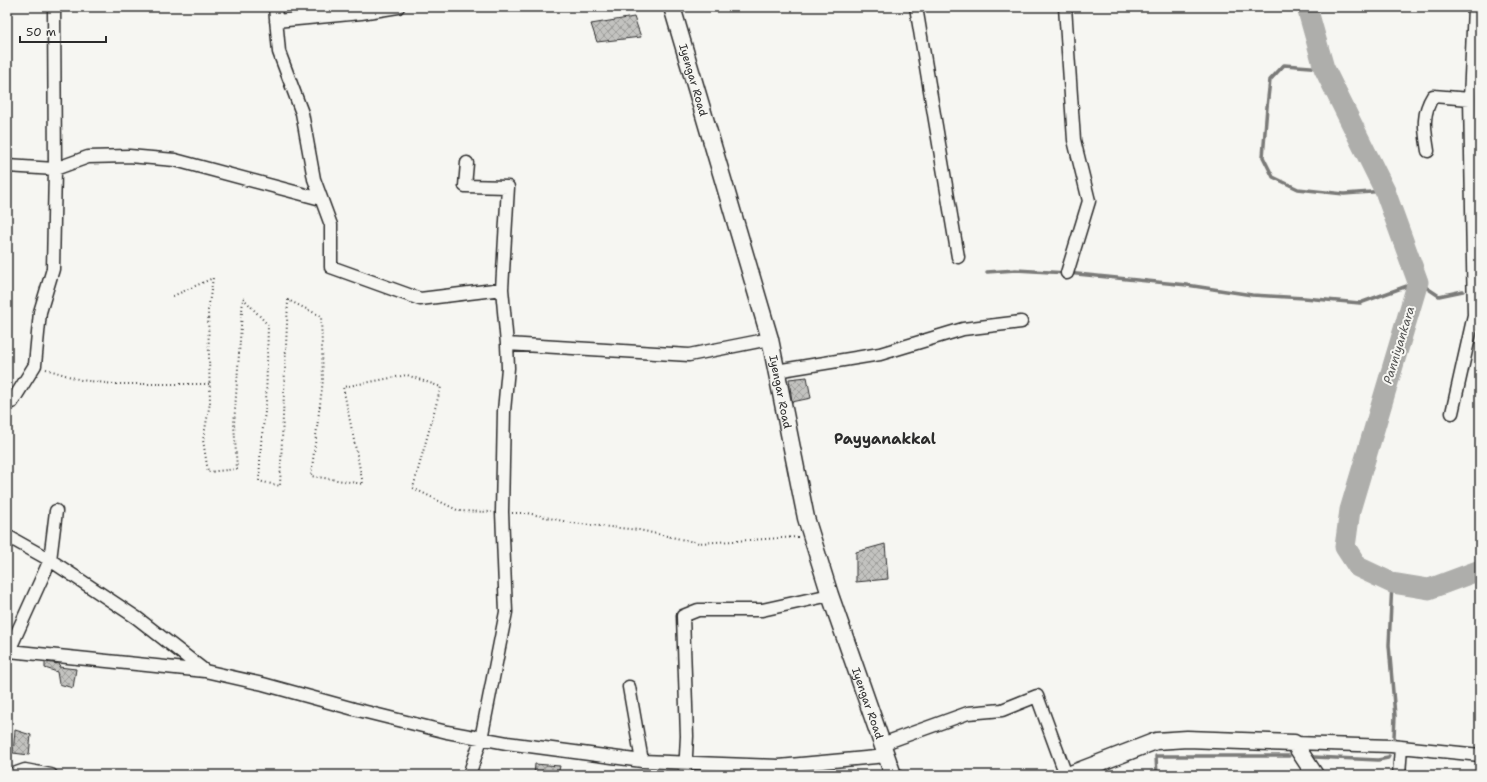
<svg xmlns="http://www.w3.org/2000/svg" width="1487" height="782" viewBox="0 0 1487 782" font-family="'Shantell Sans',sans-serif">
  <defs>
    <pattern id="building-cross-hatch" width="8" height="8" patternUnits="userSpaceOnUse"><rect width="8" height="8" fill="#c3c3c0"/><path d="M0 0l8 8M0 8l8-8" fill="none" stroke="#9f9f9c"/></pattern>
  </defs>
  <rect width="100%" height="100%" fill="#f6f6f2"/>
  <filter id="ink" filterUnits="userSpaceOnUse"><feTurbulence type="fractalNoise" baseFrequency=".025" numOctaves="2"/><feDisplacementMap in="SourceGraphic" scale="8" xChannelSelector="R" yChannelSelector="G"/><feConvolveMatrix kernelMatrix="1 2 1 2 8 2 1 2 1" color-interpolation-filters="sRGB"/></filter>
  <g filter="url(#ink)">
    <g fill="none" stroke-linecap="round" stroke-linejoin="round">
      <path stroke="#7a7a78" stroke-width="3.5" d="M1324 68 1284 65 1270 80 1267 107 1263 157 1273 177 1298 189 1344 194 1385 191
        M987 272 1016 270 1067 273 1187 285 1252 295 1304 298 1360 303 1418 282 1439 296 1463 291
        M1392 583 1389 645 1395 716 1394 737
        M1314 757 1378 760 1388 758 1389 756
        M1157 775 1156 756H1289"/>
      <path stroke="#aeaeab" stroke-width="21" d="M1310 7 1308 11 1324 68 1385 191 1418 282 1350 510 1345 547 1358 567 1392 583 1429 589 1480 570"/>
    </g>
    <path fill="url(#building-cross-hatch)" stroke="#2b2b2b" d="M634 17 641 37 597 42 591 24Z
      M807 377 811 398 792 402 789 379Z
      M885 544 888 579 856 582V552Z
      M45 662 60 664 59 667 76 669 73 688 59 684 57 672 45 668Z
      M15 730 31 735 29 755 13 753Z
      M535 764 560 766 558 775H534Z"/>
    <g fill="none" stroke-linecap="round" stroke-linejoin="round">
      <g stroke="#2b2b2b" stroke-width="15">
        <path id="minor" d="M275 7 279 52 302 113 314 179 331 225V267L420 299 502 289 507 344 689 355 770 339
          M916 7 958 257
          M1065 7 1074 140 1089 201 1067 273
          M276 21 361 13 398 7
          M1428 151C1425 131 1421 115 1433 96L1470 99
          M467 163 465 186 508 187 502 289
          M7 166 55 169 88 157 129 156 175 160 321 199
          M776 371 880 354 963 329 1021 322
          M7 402H12L35 365 40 312 53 269 55 169 54 7
          M1452 413 1474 315 1470 99 1474 7
          M7 536 50 560 137 618 205 671 263 684 354 709 447 732 507 743 642 761 779 766 887 756
          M9 651 205 671
          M7 655 50 560 56 511
          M629 687 642 761
          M1294 743 1391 746 1480 755
          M882 744 968 713 1002 710 1037 696 1066 775
          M11 775 25 770 51 775
          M469 775 481 739 506 612 502 512 504 411 508 368 507 344
          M685 775 687 736 683 616 698 610H762L830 595
          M1399 775 1401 747"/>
      </g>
      <g stroke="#2b2b2b" stroke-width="19">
        <g id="secondary">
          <path id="s1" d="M672 7 770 339 806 518 830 595 893 775"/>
          <path d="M1068 775 1156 741 1187 739 1294 743 1315 775"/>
        </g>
      </g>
      <path stroke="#2b2b2b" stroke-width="2" stroke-dasharray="1 3" stroke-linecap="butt" d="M173 296 213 278 208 310 210 403 203 440 208 472 237 469 234 424 243 298 268 325 266 404 261 443 259 481 280 486 288 300 321 316 323 380 311 476 363 484 343 387 407 375 441 387 413 488 459 511 492 512
        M46 369 81 380 114 384H209
        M512 513H527L572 523 639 530 699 543 799 537"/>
      <use href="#minor" stroke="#f6f6f2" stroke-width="12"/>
      <use href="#secondary" stroke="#f6f6f2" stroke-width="16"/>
    </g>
  </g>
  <g text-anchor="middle" stroke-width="4" stroke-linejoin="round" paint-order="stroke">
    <g font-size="11" fill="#2b2b2b" stroke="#f6f6f2">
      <text dy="4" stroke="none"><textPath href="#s1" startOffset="76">Iyengar Road</textPath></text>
      <text dy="4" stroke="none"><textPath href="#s1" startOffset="400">Iyengar Road</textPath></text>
      <text dy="4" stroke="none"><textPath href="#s1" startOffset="724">Iyengar Road</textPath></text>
    </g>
    <g font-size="12" font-style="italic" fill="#525251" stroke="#f6f6f2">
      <text transform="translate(1399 345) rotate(-73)" y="4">Panniyankara</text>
    </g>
    <g font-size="15" font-weight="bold" fill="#2b2b2b" stroke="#f6f6f2">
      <text x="885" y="444">Payyanakkal</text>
    </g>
  </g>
  <rect width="1487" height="782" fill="none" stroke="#f6f6f2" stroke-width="24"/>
  <rect x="12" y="12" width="1463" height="758" fill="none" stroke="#2b2b2b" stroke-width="1.5" filter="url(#ink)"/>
  <path d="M20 36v6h86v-6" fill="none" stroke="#2b2b2b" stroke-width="2"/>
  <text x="26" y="36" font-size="12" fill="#2b2b2b" stroke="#f6f6f2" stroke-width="3" paint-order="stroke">50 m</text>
</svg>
